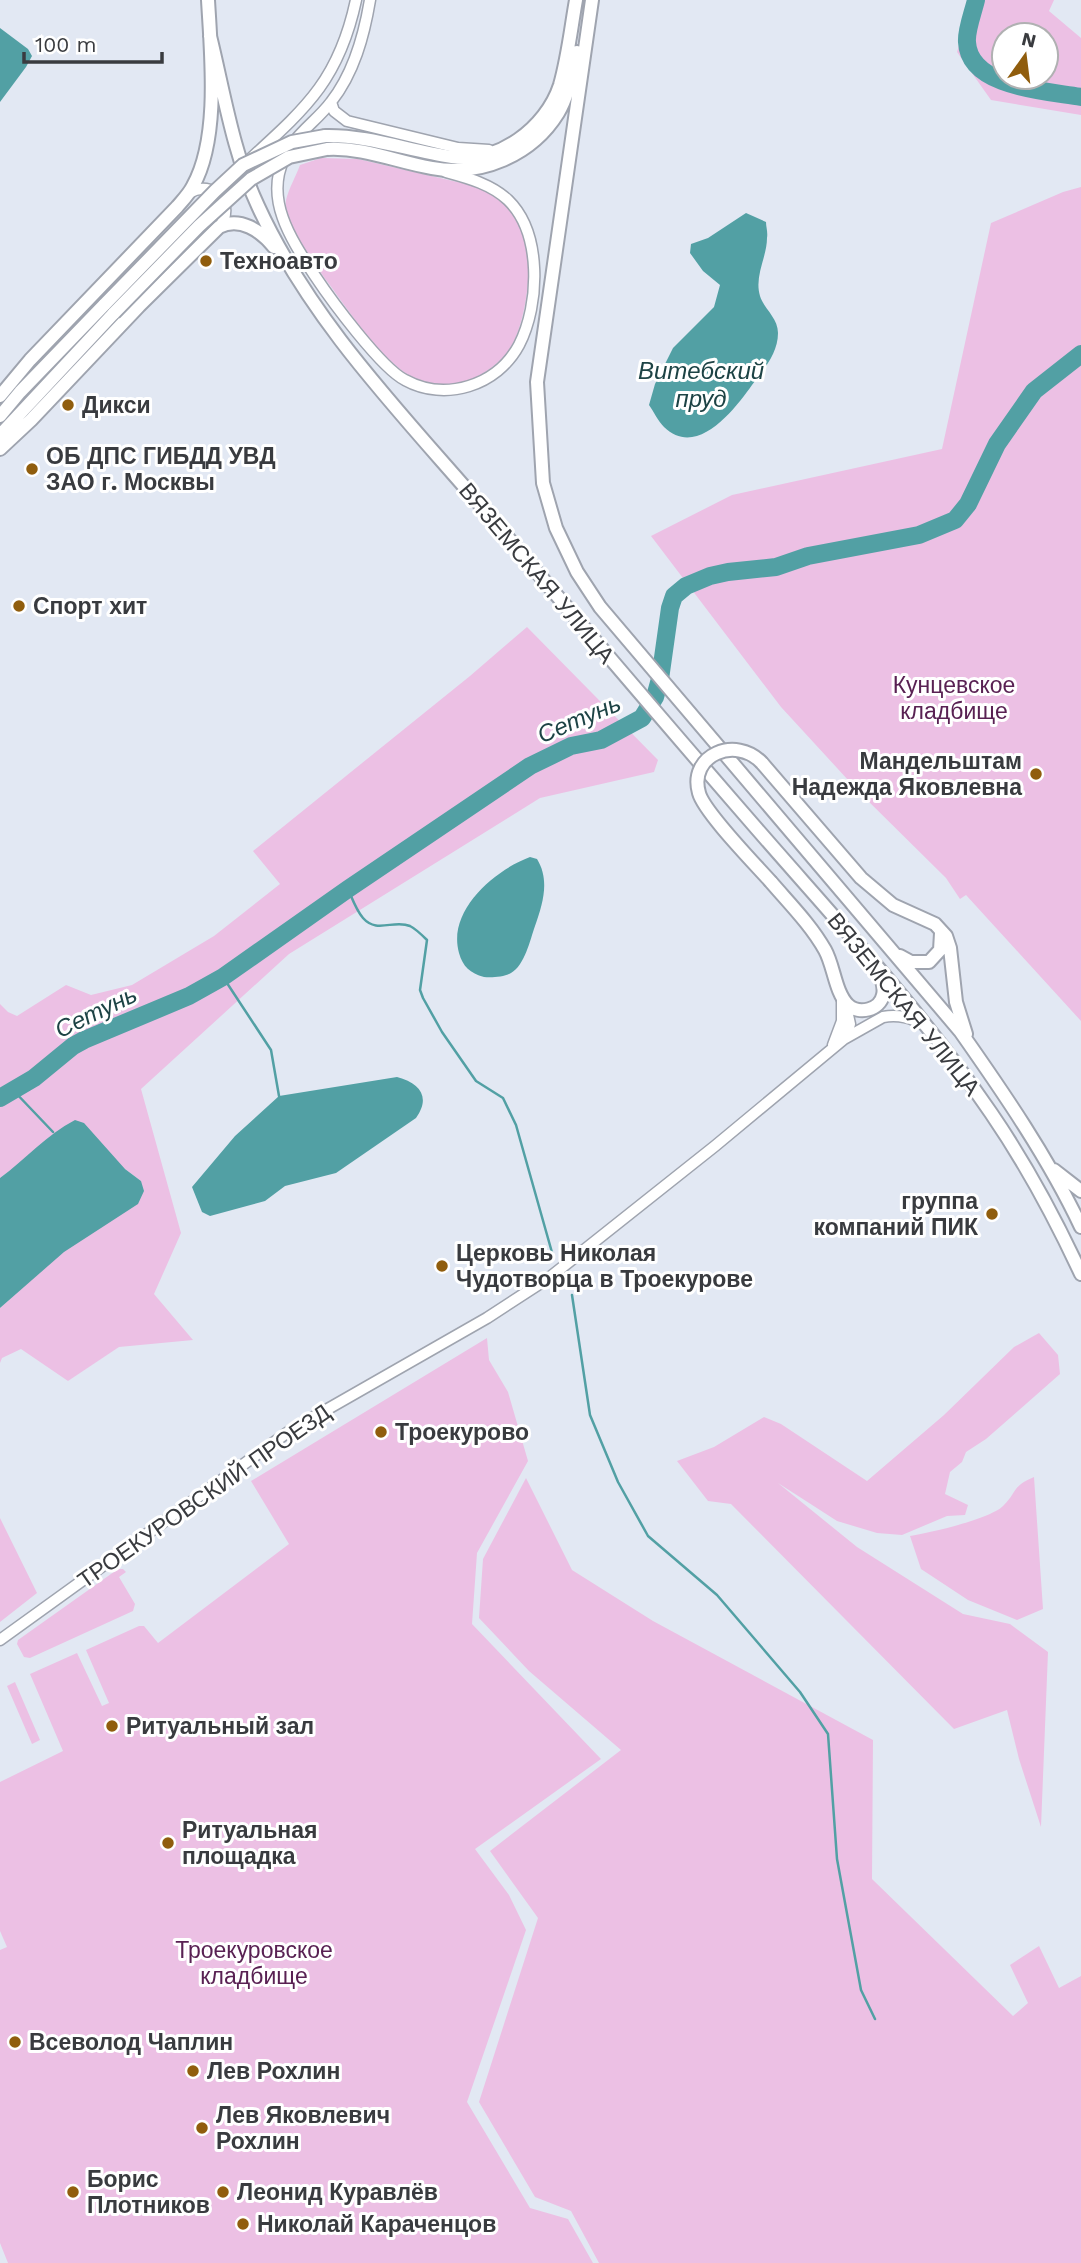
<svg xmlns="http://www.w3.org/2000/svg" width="1081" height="2263" viewBox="0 0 1081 2263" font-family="'Work Sans',sans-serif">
  <rect width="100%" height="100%" fill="#e2e8f3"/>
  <path fill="#ecc0e4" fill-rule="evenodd" d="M973 0H1054L1049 11 1081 38V115L991 100 957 52ZM1046 35V77H1004V35Z
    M321 158 358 159 479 187C494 195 509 206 519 221 537 248 527 319 512 345 495 374 452 395 419 381 384 365 351 314 329 284 317 268 282 219 286 200 289 188 296 176 300 165Z
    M1081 187V1021L966 895 960 899 946 878 860 793 781 707 651 536 732 495 942 449 991 223 1063 192Z
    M527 627 658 760 654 772 540 798 289 954 141 1089 181 1233 154 1294 193 1340 119 1347 68 1381 21 1349 2 1358 0 1363V1308L141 1181 125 1169 23 1161 0 1178V1004L8 1012 17 1016 66 985 91 995 132 985 214 936 280 884 253 851 470 676Z
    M1039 1333 1058 1355 1060 1374 986 1439 966 1452 962 1462 950 1472 945 1494 968 1505 965 1515 947 1516 902 1535 877 1533 837 1521 778 1483 857 1547 963 1614 1010 1624 1048 1652 1041 1827 1019 1759 1007 1710 954 1729 731 1504 708 1501 677 1461 714 1447 764 1417 781 1424 867 1481 944 1415 1014 1347Z
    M487 1338 489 1360 508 1392 528 1461 477 1553 472 1624 601 1759 475 1849 509 1895 526 1930 467 2102 530 2208 568 2219 593 2263H8L0 2243V1950L7 1947 0 1931V1782L63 1751 30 1674 77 1653 102 1706 109 1703 86 1650 139 1626H144L158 1643 289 1544 251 1481Z
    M1034 1477 1043 1609 1017 1620 968 1600 921 1569 910 1536C929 1533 990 1519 1003 1506 1018 1491 1011 1487 1034 1477Z
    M526 1478 572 1570 653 1621 873 1740 872 1879 1013 2016 1028 2003 1010 1965 1039 1946 1059 1988 1081 1976V2263H599L571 2211 535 2197 479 2102 538 1918 490 1851 621 1750 529 1671 479 1618 483 1559Z
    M0 1518 37 1593 0 1622Z
    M118 1569H123L126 1572 119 1577 135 1604 133 1611 30 1658 24 1657 17 1644 18 1640Z
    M15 1682 40 1740 32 1744 7 1686Z"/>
  <path fill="#52a0a4" d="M0 28 28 49 32 56 26 67 0 102Z
    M746 213 766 222C766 227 768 232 767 238 767 257 754 276 760 296 764 309 778 318 778 333 778 354 763 370 752 385 735 409 697 459 664 427 658 421 654 412 649 405L655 384 673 348 714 307 720 285 703 271 690 253 691 244 708 238Z
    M530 857 537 859C550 880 543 903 535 926 530 940 525 965 511 973 504 977 491 978 484 977 470 973 463 967 459 953 447 910 495 870 530 857Z
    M397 1077C420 1083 431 1097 416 1118L336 1173 285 1186 265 1201 210 1216 202 1212 192 1187 235 1136 279 1096Z
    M75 1120 84 1123 125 1169 141 1181 144 1191 138 1204 64 1252 0 1308V1178C26 1159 46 1135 75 1120Z"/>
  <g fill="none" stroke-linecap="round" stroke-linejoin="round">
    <path stroke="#52a0a4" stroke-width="2.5" d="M348 889C352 898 356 910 363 918 377 934 394 919 410 926 416 929 422 935 427 940L420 990 423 998 442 1032 476 1081 503 1098 516 1125 553 1256
      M223 977 271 1050 279 1096
      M13 1090 53 1132
      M572 1295 590 1415 618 1482 648 1536 717 1595 800 1692 828 1734 837 1859 861 1990 875 2019"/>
    <path stroke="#52a0a4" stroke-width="18" d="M976 0C973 13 966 30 967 42 969 88 1048 91 1081 97
      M0 1098 34 1078 73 1046 84 1040 189 996 223 977 348 889 530 766 571 746 601 740 642 718 655 697 660 679 670 608 674 596 686 586 710 576 728 572 776 567 808 556 919 535 955 520 968 504 997 444 1034 391 1081 354"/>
    <g stroke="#9fa4af" stroke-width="13">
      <path id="minor" d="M331 102 334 111 347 121 458 148 489 150
        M293 143C304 128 320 117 331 102 354 73 364 36 370 0
        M284 159C264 201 293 242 315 276 331 300 381 368 405 380 445 402 497 386 519 345 540 304 542 233 508 200 491 184 468 178 446 172
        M249 160C306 108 339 80 356 0
        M189 193C213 178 237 205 219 227
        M845 1038 850 1024 846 1006
        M833 1045 842 1021V996
        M0 1640 291 1430 487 1318 550 1277 715 1146 844 1039 883 1017C899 1014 911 1018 925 1025"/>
    </g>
    <g stroke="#9fa4af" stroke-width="16">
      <path id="major" d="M592 0 537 382 543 483 556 528 577 572 600 607 960 1031C1003 1092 1049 1159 1081 1227
        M210 36C224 93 233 153 258 206 310 320 401 413 482 507 573 615 664 722 757 829 837 921 922 1012 991 1113 1026 1164 1055 1218 1081 1274
        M325 136C369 135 409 151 452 157 498 164 546 128 560 85 568 57 571 28 576 0
        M327 149C364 147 396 162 432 168 481 177 532 155 558 113 569 95 572 72 577 52
        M0 396 30 360 177 207C183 200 189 194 193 186 220 138 211 54 208 0
        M0 416 20 392 105 304
        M0 435 114 313
        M0 449 31 420 139 306 219 227C240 216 261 231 274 247
        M762 763 861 878 893 905 935 924 946 936 950 948 956 1002 966 1034
        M771 882C789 903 811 925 825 950 834 966 835 992 848 1005 859 1015 880 1010 883 995 885 988 882 981 880 974
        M900 956 911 962H929L940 950 941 933
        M1054 1170 1081 1191"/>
    </g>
    <use href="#minor" stroke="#fff" stroke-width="10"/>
    <use href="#major" stroke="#fff" stroke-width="12"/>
    <g stroke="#9fa4af" stroke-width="16" stroke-linecap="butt">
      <path id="major-bridge" d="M105 304 215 191 243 165 292 142 325 136
        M114 313 199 226 251 179 289 157 327 149
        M762 763C736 735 688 755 699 793 704 812 755 864 771 882"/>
    </g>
    <use href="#major-bridge" stroke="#fff" stroke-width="12"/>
  </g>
  <g fill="#905d0d" stroke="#fff" stroke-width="2.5">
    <circle cx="206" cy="261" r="7"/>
    <circle cx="68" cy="405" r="7"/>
    <circle cx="32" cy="469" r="7"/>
    <circle cx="19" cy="606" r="7"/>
    <circle cx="1036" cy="774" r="7"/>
    <circle cx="992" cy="1214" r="7"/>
    <circle cx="442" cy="1266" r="7"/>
    <circle cx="381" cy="1432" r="7"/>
    <circle cx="112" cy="1726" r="7"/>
    <circle cx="168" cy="1843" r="7"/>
    <circle cx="15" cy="2042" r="7"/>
    <circle cx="193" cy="2071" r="7"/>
    <circle cx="202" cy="2128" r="7"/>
    <circle cx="73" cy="2192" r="7"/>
    <circle cx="223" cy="2192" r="7"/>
    <circle cx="243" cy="2224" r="7"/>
  </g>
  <g text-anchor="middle" stroke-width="6" stroke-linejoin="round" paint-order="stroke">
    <g font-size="23" font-weight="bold" fill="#393b3f" stroke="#fff" text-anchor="start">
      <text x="220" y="269">Техноавто</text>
      <text x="82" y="413">Дикси</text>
      <text x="46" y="464">ОБ ДПС ГИБДД УВД<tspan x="46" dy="26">ЗАО г. Москвы</tspan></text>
      <text x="33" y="614">Спорт хит</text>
      <text x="1022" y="769" text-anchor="end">Мандельштам<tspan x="1022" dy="26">Надежда Яковлевна</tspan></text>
      <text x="978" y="1209" text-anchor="end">группа<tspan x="978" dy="26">компаний ПИК</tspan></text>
      <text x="456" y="1261">Церковь Николая<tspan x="456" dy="26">Чудотворца в Троекурове</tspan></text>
      <text x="395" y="1440">Троекурово</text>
      <text x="126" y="1734">Ритуальный зал</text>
      <text x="182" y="1838">Ритуальная<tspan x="182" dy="26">площадка</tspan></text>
      <text x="29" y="2050">Всеволод Чаплин</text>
      <text x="207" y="2079">Лев Рохлин</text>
      <text x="216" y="2123">Лев Яковлевич<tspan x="216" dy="26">Рохлин</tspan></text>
      <text x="87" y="2187">Борис<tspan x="87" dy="26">Плотников</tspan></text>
      <text x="237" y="2200">Леонид Куравлёв</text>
      <text x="257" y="2232">Николай Караченцов</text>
    </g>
    <g font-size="23" fill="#393b3f" stroke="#fff">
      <text transform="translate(537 573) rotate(50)" y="8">ВЯЗЕМСКАЯ УЛИЦА</text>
      <text transform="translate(904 1004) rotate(51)" y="8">ВЯЗЕМСКАЯ УЛИЦА</text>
      <text transform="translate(204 1496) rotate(-35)" y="8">ТРОЕКУРОВСКИЙ ПРОЕЗД</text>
    </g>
    <g font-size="23" fill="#592153" stroke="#fff">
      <text x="954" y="693">Кунцевское<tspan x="954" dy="26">кладбище</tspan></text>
      <text x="254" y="1958">Троекуровское<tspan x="254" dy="26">кладбище</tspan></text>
    </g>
    <g font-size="24" font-style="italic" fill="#1d4345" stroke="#fff">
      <text x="701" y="379">Витебский<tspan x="701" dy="28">пруд</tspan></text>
      <text transform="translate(579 719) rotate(-23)" y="8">Сетунь</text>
      <text transform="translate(96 1012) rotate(-26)" y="8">Сетунь</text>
    </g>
  </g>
  <g transform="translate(1025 56) rotate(14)"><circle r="33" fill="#ffffff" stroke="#b0b1b2" stroke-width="2"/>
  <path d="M0-5L12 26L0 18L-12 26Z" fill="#905d0d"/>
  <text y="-10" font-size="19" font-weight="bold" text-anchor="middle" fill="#393b3f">N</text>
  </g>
  <path d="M24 52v10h138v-10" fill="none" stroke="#393b3f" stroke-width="3.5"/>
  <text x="35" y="52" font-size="21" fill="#393b3f" stroke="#ffffff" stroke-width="5" paint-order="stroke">100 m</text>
</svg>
